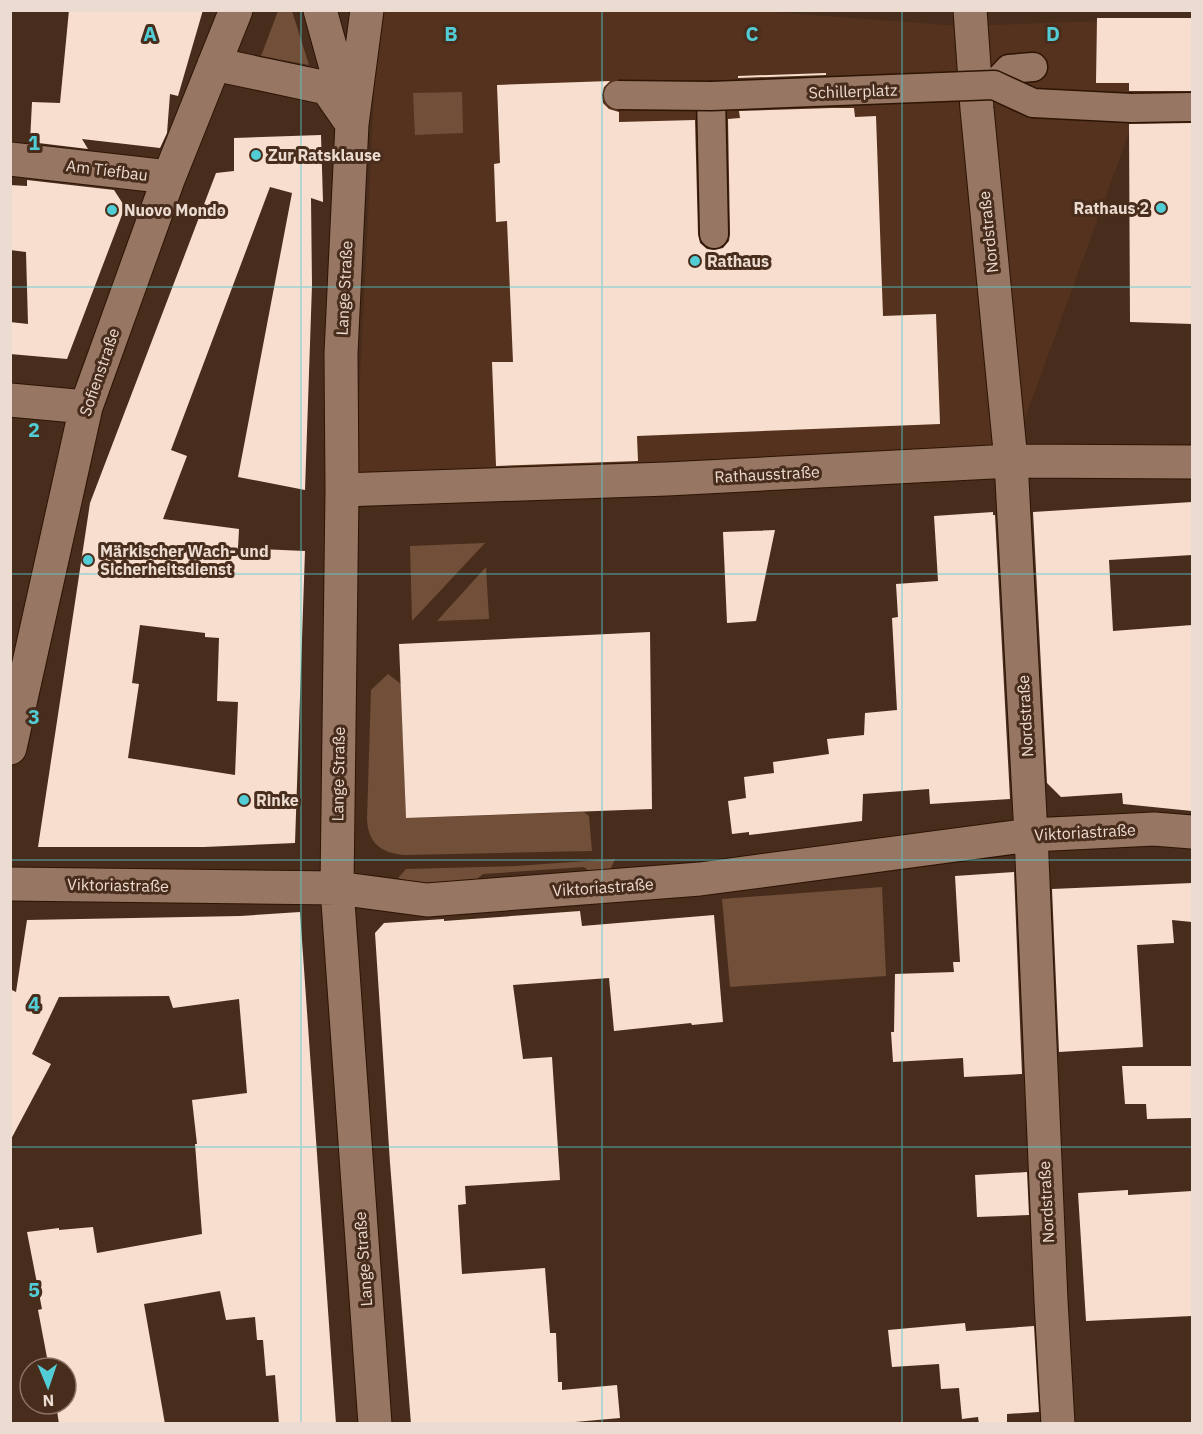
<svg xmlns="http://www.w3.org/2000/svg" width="1203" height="1434" viewBox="0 0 1203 1434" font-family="'IBM Plex Sans',sans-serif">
  <rect width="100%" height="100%" fill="#482d1c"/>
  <path fill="#54321d" d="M745 10 961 26 1192 18V129L1129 133 1014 449 355 482 378 11Z"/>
  <path fill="#724f39" d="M278 11H292L309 65 261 56Z
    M462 92 463 133 415 135 413 93Z
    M485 543 412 621 410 546Z
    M486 567 489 619 437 621Z
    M388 674 401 684 406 818 584 812 589 816 592 851 404 855C381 853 368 843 367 819L371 690Z
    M615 859 608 875 597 877 584 867 483 874 468 886 416 885 398 878 406 869 516 866Z
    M882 887 886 976 730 987 722 899Z"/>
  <path fill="#f8decf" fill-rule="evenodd" d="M69 10H203L178 96 170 94 167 133 160 148 82 139 88 149 30 142 32 102 60 103Z
    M1097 18H1192V91H1129V83H1096Z
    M826 73V75L738 78V76Z
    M610 81 604 87 602 95 603 103 609 109 619 112V122L695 120 698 234 700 243 707 249 714 250 723 248 729 241 730 234 728 119 740 118 739 111 832 108H854L855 117 876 116 883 316 936 314 940 424 637 436 638 461 496 466 492 362H513L507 221 496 222 494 164 500 163 497 85Z
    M1192 123V324L1130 322 1129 124Z
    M321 135 323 202 311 198 312 285 305 490 238 477 292 193 270 187 171 450 187 456 163 519 239 529 238 548 305 551 295 843 204 847H38L90 503 216 173 234 171V138ZM140 625 205 633V637L219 638 217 701 238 702 235 775 128 758 139 684 132 683Z
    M27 180 114 190 125 207 67 359 10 354V322L28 324 26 252 10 250V185L27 186Z
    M1192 502V555L1109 560 1113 631 1192 625V811L1123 804 1122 793 1061 797 1047 783 1033 512Z
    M993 512V515H995L1010 799 930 804 929 789 863 794 862 821 749 835V832L732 834 728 801 746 798 744 777 774 773 773 762 829 754 827 739 864 735 865 713 897 710 892 618 898 617 896 584 938 581 934 516Z
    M775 530 756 621 727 623 723 532Z
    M650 632 652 809 406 818 399 644Z
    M1014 872 1022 1074 964 1077 963 1058 893 1062 891 1032H894L895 974 954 972 953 962H960L955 876Z
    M1192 883V922L1172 920 1174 943 1137 945 1143 1047 1059 1052 1052 889Z
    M580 911 582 926 714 915 723 1022 692 1025 691 1023 614 1031 609 978 513 985 523 1059 552 1057 560 1180 465 1186 466 1204 458 1205 462 1274 545 1268 550 1333H556L558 1382H562V1390L617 1385 620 1418 552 1424H411L390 1163 375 933 384 923 444 919V921Z
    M300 912 336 1424H279L275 1375 266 1376 263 1340H257L255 1317 226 1320 220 1291 144 1304 165 1424H59L56 1404H66V1368H49L38 1310 42 1309 27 1232 59 1228V1230L93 1227 97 1253 202 1234 195 1144H197L192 1100 247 1093 239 999 173 1008 169 996 59 997 32 1054 51 1064 10 1141V989L16 992 27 920 240 916Z
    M1122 1066H1192V1118L1147 1119 1146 1104H1125Z
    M1027 1172 1029 1215 977 1217 975 1175Z
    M1128 1190V1195L1192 1191V1316L1086 1321 1078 1193Z
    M965 1323 966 1331 1034 1326 1039 1412 1007 1414V1424H979L978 1417 962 1419 959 1388 941 1389 939 1364 892 1367 888 1330Z"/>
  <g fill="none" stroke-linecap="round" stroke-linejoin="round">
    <g stroke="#2d1404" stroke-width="31">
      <path id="pedestrian" d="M994 85 1009 69 1033 67
        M711 96 714 234
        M1131 108 1192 107"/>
    </g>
    <g stroke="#2d1404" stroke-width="35">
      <path id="minor" d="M320 10 348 111
        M367 10 352 124 341 353 342 490 337 888 375 1424
        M970 10 977 109 1011 461 1031 835 1051 1301 1058 1424
        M214 64 327 88 352 124
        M10 159 169 177
        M10 400 86 407
        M342 490 667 479 1011 461 1192 462
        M10 748 86 407 169 177 236 10
        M10 884 337 888 427 900 700 879 1031 835 1154 829 1192 832"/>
    </g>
    <use href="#pedestrian" stroke="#977764" stroke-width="28"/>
    <use href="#minor" stroke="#977764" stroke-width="33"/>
    <g stroke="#2d1404" stroke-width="31" stroke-linecap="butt">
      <path id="pedestrian-bridge" d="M618 95 711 96 994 85 1033 103 1131 108"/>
    </g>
    <use href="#pedestrian-bridge" stroke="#977764" stroke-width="28"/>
  </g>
  <path fill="none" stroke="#52ccd5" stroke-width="1.5" stroke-opacity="0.55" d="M301 10V1424M602 10V1424M902 10V1424M10 287H1192M10 574H1192M10 860H1192M10 1147H1192"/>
  <g fill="#52ccd5" stroke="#482d1c" stroke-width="2">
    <circle cx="256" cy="155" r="6"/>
    <circle cx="1161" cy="208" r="6"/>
    <circle cx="112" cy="210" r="6"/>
    <circle cx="695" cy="261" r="6"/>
    <circle cx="88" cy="560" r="6"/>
    <circle cx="244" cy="800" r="6"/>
  </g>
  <g text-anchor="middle" stroke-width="6" stroke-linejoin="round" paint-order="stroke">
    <g font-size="16" fill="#ecdbd0" stroke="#482d1c">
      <text transform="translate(853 91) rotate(-2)" y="6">Schillerplatz</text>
      <text transform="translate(107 170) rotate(7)" y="6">Am Tiefbau</text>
      <text transform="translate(988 232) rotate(-96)" y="6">Nordstraße</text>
      <text transform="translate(344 288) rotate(-87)" y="6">Lange Straße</text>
      <text transform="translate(99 372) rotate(-71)" y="6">Sofienstraße</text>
      <text transform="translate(767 474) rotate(-3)" y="6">Rathausstraße</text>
      <text transform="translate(1025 716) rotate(-93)" y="6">Nordstraße</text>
      <text transform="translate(338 774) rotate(-89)" y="6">Lange Straße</text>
      <text transform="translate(1085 832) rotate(-3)" y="6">Viktoriastraße</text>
      <text transform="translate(118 885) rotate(1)" y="6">Viktoriastraße</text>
      <text transform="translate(603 887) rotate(-4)" y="6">Viktoriastraße</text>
      <text transform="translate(1046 1202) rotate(-93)" y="6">Nordstraße</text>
      <text transform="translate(363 1259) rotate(-94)" y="6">Lange Straße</text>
    </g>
    <g font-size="16" font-weight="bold" fill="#ecdbd0" stroke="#482d1c" text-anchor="start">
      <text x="268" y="161">Zur Ratsklause</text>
      <text x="1149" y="214" text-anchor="end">Rathaus 2</text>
      <text x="124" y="216">Nuovo Mondo</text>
      <text x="707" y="267">Rathaus</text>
      <text x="100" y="557">Märkischer Wach- und<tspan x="100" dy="18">Sicherheitsdienst</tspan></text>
      <text x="256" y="806">Rinke</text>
    </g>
  </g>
  <g font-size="20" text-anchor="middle" font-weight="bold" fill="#52ccd5" stroke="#482d1c" stroke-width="6" stroke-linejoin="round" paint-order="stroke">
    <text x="150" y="41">A</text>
    <text x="451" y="41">B</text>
    <text x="752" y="41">C</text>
    <text x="1053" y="41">D</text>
    <text x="34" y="150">1</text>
    <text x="34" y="437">2</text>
    <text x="34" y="724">3</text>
    <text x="34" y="1011">4</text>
    <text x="34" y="1297">5</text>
  </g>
  <rect width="1203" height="1434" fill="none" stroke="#ecdbd0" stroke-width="24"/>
  <g transform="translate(48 1386) rotate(178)"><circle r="28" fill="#482d1c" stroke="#8a7364" stroke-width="1.5"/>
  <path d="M0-4.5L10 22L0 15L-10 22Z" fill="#52ccd5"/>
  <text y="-9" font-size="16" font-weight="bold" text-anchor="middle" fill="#ecdbd0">N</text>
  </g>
</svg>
